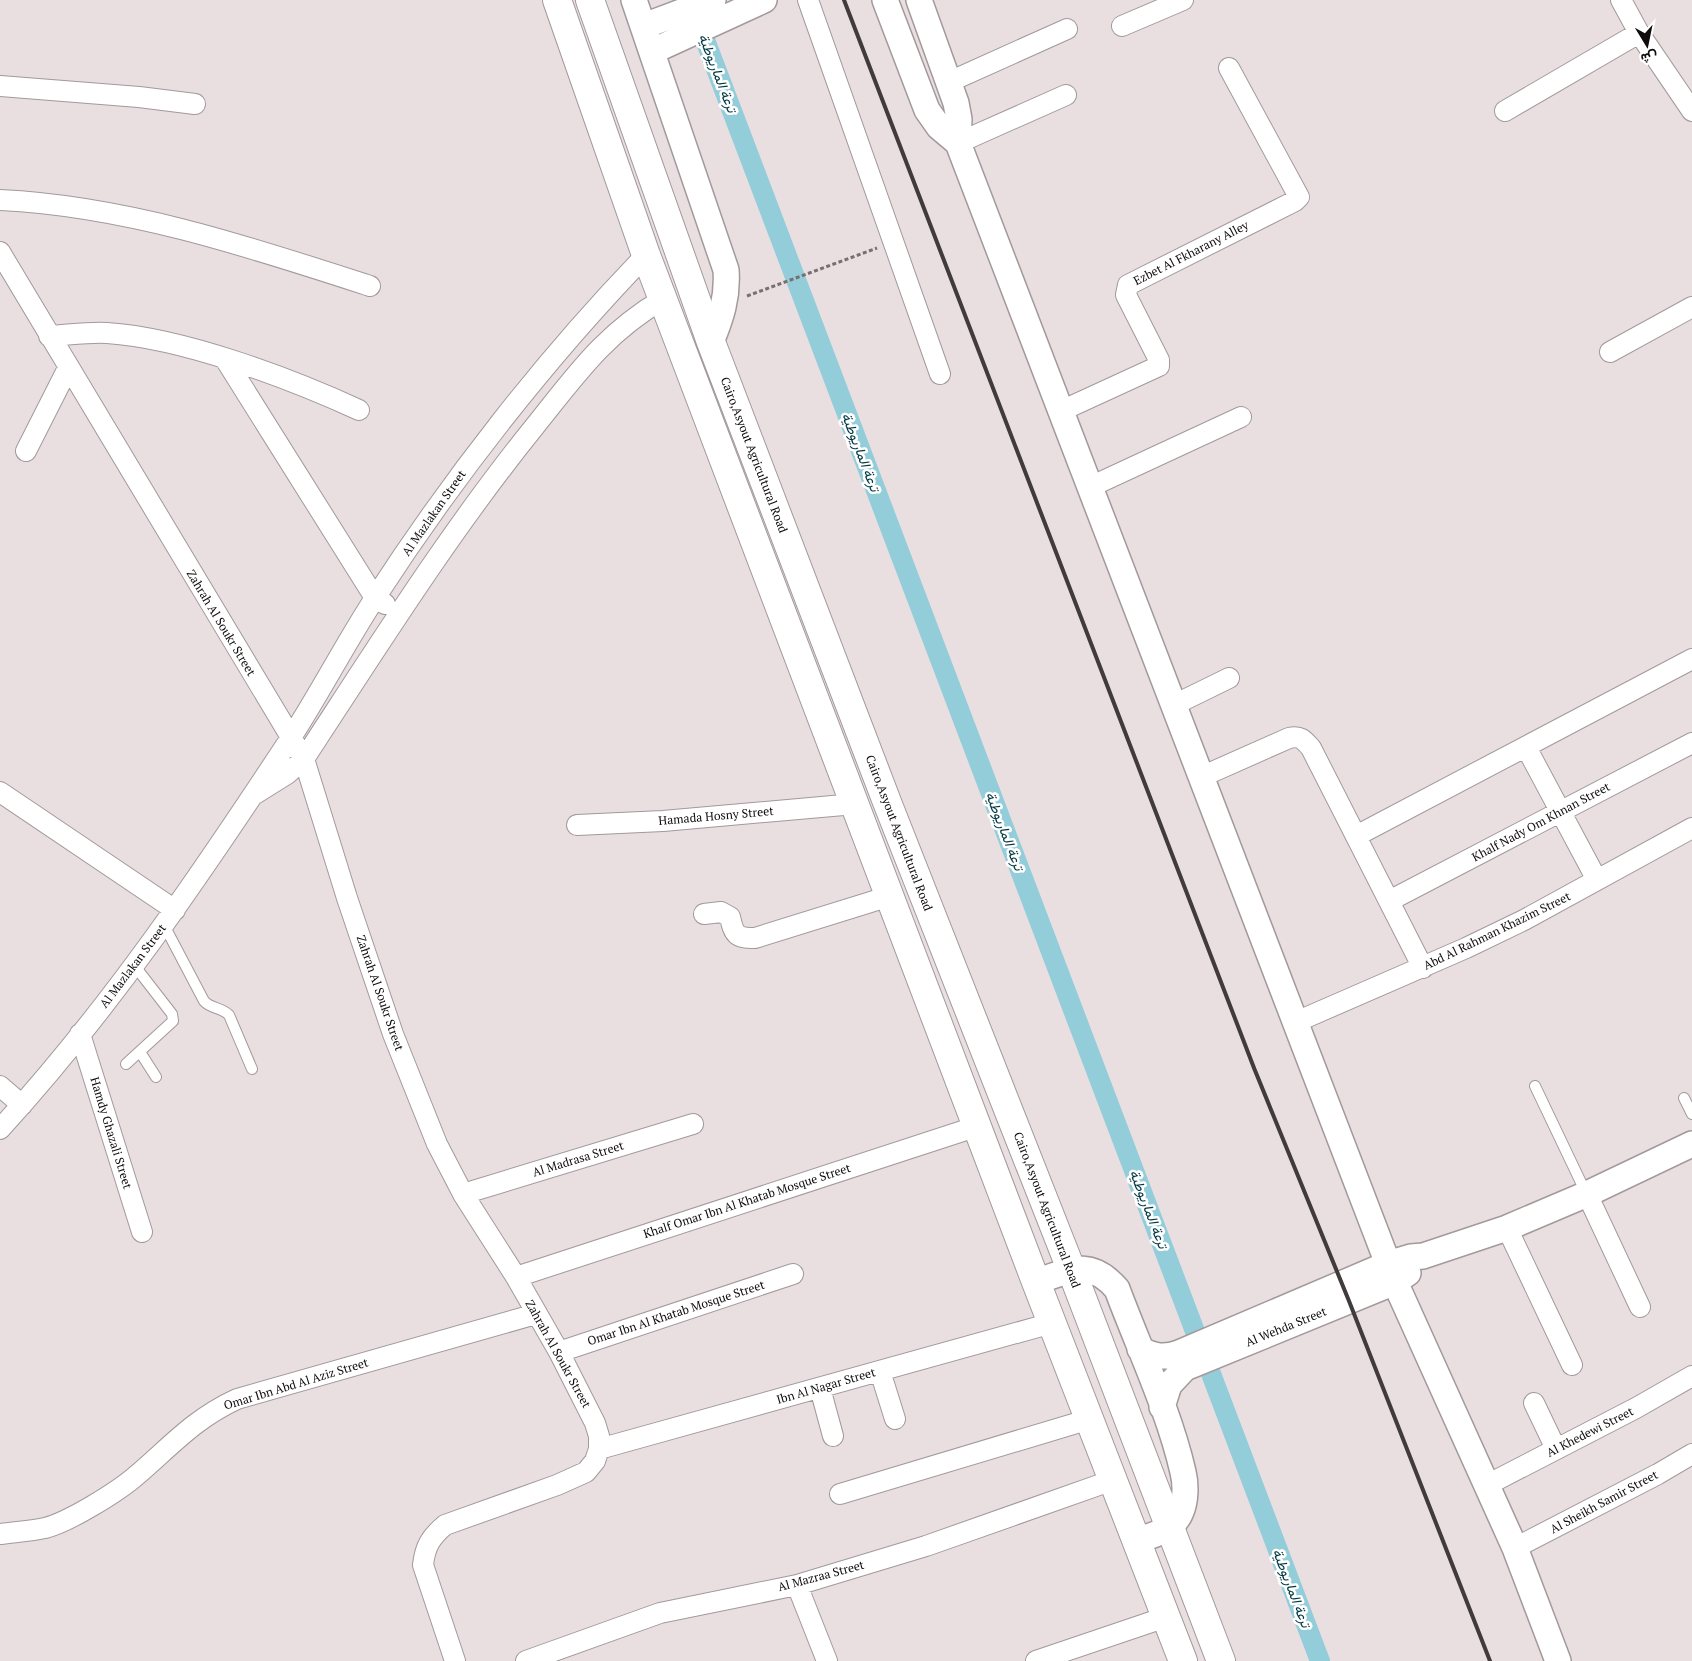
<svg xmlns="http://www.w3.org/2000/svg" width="1692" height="1661" viewBox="0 0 1692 1661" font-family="'PT Serif',Vazirmatn,serif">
  <rect width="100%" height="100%" fill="#e9dfe1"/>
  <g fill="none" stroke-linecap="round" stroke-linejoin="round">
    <path stroke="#93cdd9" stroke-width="20" d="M696 16 1320 1661"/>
    <g stroke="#a2999b" stroke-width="12">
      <path id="service" d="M164 925 204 1001C211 1009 221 1007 229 1015L252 1069
        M140 1052 156 1077
        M126 1064 173 1021 172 1014 134 965
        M1535 1086 1586 1193
        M1684 1098 1692 1114"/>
    </g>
    <g stroke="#a2999b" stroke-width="22">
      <path id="minor" d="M808 0 940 374
        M1621 0 1639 33 1692 111
        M1122 26 1183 0
        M949 82 1067 29
        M0 86 139 97 195 104
        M1505 111 1639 33
        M958 143 1066 95
        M0 200C127 206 250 247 370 286
        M0 252 304 759 347 898 393 1034 437 1144 463 1194 516 1277 559 1352 595 1423 599 1436V1449L595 1461 586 1472 557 1485 445 1525C431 1537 425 1546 423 1565L455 1661
        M49 336C68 335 88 332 107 333 183 338 289 378 359 410
        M1610 352 1692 307
        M225 359 375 598 385 604
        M1061 411 1159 366V360L1126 295 1128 285 1295 201 1299 197 1229 68
        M26 451 68 368
        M1090 487 1241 417
        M1174 705 1229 678
        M1526 747 1597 880
        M1201 777 1289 738C1300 735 1304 740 1311 748L1423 968
        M0 792 175 910
        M255 794 287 774 304 759C378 646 450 531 535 426 576 375 604 334 663 299
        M577 825 663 821 855 804
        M1356 836 1692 659
        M1389 901 1692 743
        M704 914 721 912 730 917C734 935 736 938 755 938L890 896
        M1296 1022 1466 948 1524 920 1692 828
        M80 1034 142 1232
        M0 1086 22 1105
        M0 1129C110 1009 201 874 290 739 320 693 345 644 375 598 452 479 547 357 646 255
        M463 1194 693 1124
        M1587 1194 1640 1307
        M1507 1228 1572 1365
        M516 1277 978 1126
        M559 1352 793 1274
        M880 1371 895 1419
        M820 1388 833 1436
        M1534 1403 1556 1449
        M599 1449 1052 1323
        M1487 1485 1636 1408 1692 1376
        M840 1494 1090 1419
        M0 1534C15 1532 31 1531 45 1528 69 1522 119 1491 137 1475 172 1445 194 1419 237 1399L536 1314
        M1515 1548 1658 1474 1692 1454
        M797 1585 827 1661
        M526 1661 660 1613 797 1585 926 1546 1113 1480
        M1036 1661 1166 1617"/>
    </g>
    <g stroke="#a2999b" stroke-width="28">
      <path id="tertiary" d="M634 0 726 270C728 297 721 318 711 342
        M885 0 927 110 939 127 958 143
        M919 0 956 103 959 119 958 143 1395 1282 1515 1548 1558 1661
        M644 26 713 0
        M653 51 764 0
        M1036 1282C1070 1270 1090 1258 1117 1289 1139 1348 1169 1411 1183 1472 1186 1484 1186 1502 1180 1514 1171 1532 1154 1534 1137 1541
        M1140 1349C1153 1357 1165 1358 1179 1353L1388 1264 1411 1257 1423 1256 1507 1228 1587 1194 1692 1144
        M1162 1407 1169 1385 1185 1368 1395 1282 1408 1273"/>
    </g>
    <g stroke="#a2999b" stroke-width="30">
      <path id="trunk" d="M557 0 646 255 1036 1282 1183 1661
        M590 0 711 342 887 802 1071 1269 1221 1661"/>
    </g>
    <path stroke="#777072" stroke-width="3" stroke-dasharray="4 2.5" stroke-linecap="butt" d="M747 296 877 248"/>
    <use href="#service" stroke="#fff" stroke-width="10"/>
    <use href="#minor" stroke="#fff" stroke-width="20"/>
    <use href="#tertiary" stroke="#fff" stroke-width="25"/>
    <use href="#trunk" stroke="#fff" stroke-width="28"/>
    <path stroke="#413b3d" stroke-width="4" d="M844 0 1254 1068 1349 1301 1490 1661"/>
  </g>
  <g text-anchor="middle" stroke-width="5" stroke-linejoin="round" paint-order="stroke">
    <g font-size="12" fill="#0f0b0c" stroke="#fff">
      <text transform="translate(1191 253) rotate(-27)" y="4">Ezbet Al Fkharany Alley</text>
      <text transform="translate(754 455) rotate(69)" y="4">Cairo,Asyout Agricultural Road</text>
      <text transform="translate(434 513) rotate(-55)" y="4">Al Mazlakan Street</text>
      <text transform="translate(221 623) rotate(59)" y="4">Zahrah Al Soukr Street</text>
      <text transform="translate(716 816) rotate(-5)" y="4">Hamada Hosny Street</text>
      <text transform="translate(1541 822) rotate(-28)" y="4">Khalf Nady Om Khnan Street</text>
      <text transform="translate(899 833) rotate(69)" y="4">Cairo,Asyout Agricultural Road</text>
      <text transform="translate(1497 931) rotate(-26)" y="4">Abd Al Rahman Khazim Street</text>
      <text transform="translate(133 966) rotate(-53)" y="4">Al Mazlakan Street</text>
      <text transform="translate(380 993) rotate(71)" y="4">Zahrah Al Soukr Street</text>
      <text transform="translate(111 1133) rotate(73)" y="4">Hamdy Ghazali Street</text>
      <text transform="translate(578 1159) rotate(-17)" y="4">Al Madrasa Street</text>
      <text transform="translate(747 1201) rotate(-18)" y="4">Khalf Omar Ibn Al Khatab Mosque Street</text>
      <text transform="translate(1047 1210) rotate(69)" y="4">Cairo,Asyout Agricultural Road</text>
      <text transform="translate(676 1313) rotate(-18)" y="4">Omar Ibn Al Khatab Mosque Street</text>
      <text transform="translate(1286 1327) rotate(-22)" y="4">Al Wehda Street</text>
      <text transform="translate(558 1354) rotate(61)" y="4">Zahrah Al Soukr Street</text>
      <text transform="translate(296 1384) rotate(-17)" y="4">Omar Ibn Abd Al Aziz Street</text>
      <text transform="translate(826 1386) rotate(-16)" y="4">Ibn Al Nagar Street</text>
      <text transform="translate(1590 1432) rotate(-27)" y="4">Al Khedewi Street</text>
      <text transform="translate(1604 1502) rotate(-28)" y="4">Al Sheikh Samir Street</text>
      <text transform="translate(821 1576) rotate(-15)" y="4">Al Mazraa Street</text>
    </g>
    <g font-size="14" font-style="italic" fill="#003841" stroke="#fff">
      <text transform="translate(718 73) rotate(69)" y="5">ترعة الماريوطية</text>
      <text transform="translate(861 452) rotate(69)" y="5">ترعة الماريوطية</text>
      <text transform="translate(1005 831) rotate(69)" y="5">ترعة الماريوطية</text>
      <text transform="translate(1149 1209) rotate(69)" y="5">ترعة الماريوطية</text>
      <text transform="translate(1292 1588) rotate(69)" y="5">ترعة الماريوطية</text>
    </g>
  </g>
  <g transform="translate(1647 45) rotate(170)" stroke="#ffffff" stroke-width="4" paint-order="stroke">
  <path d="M0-4L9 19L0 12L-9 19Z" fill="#0f0b0c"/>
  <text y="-8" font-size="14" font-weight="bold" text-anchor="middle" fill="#0f0b0c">ش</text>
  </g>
</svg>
